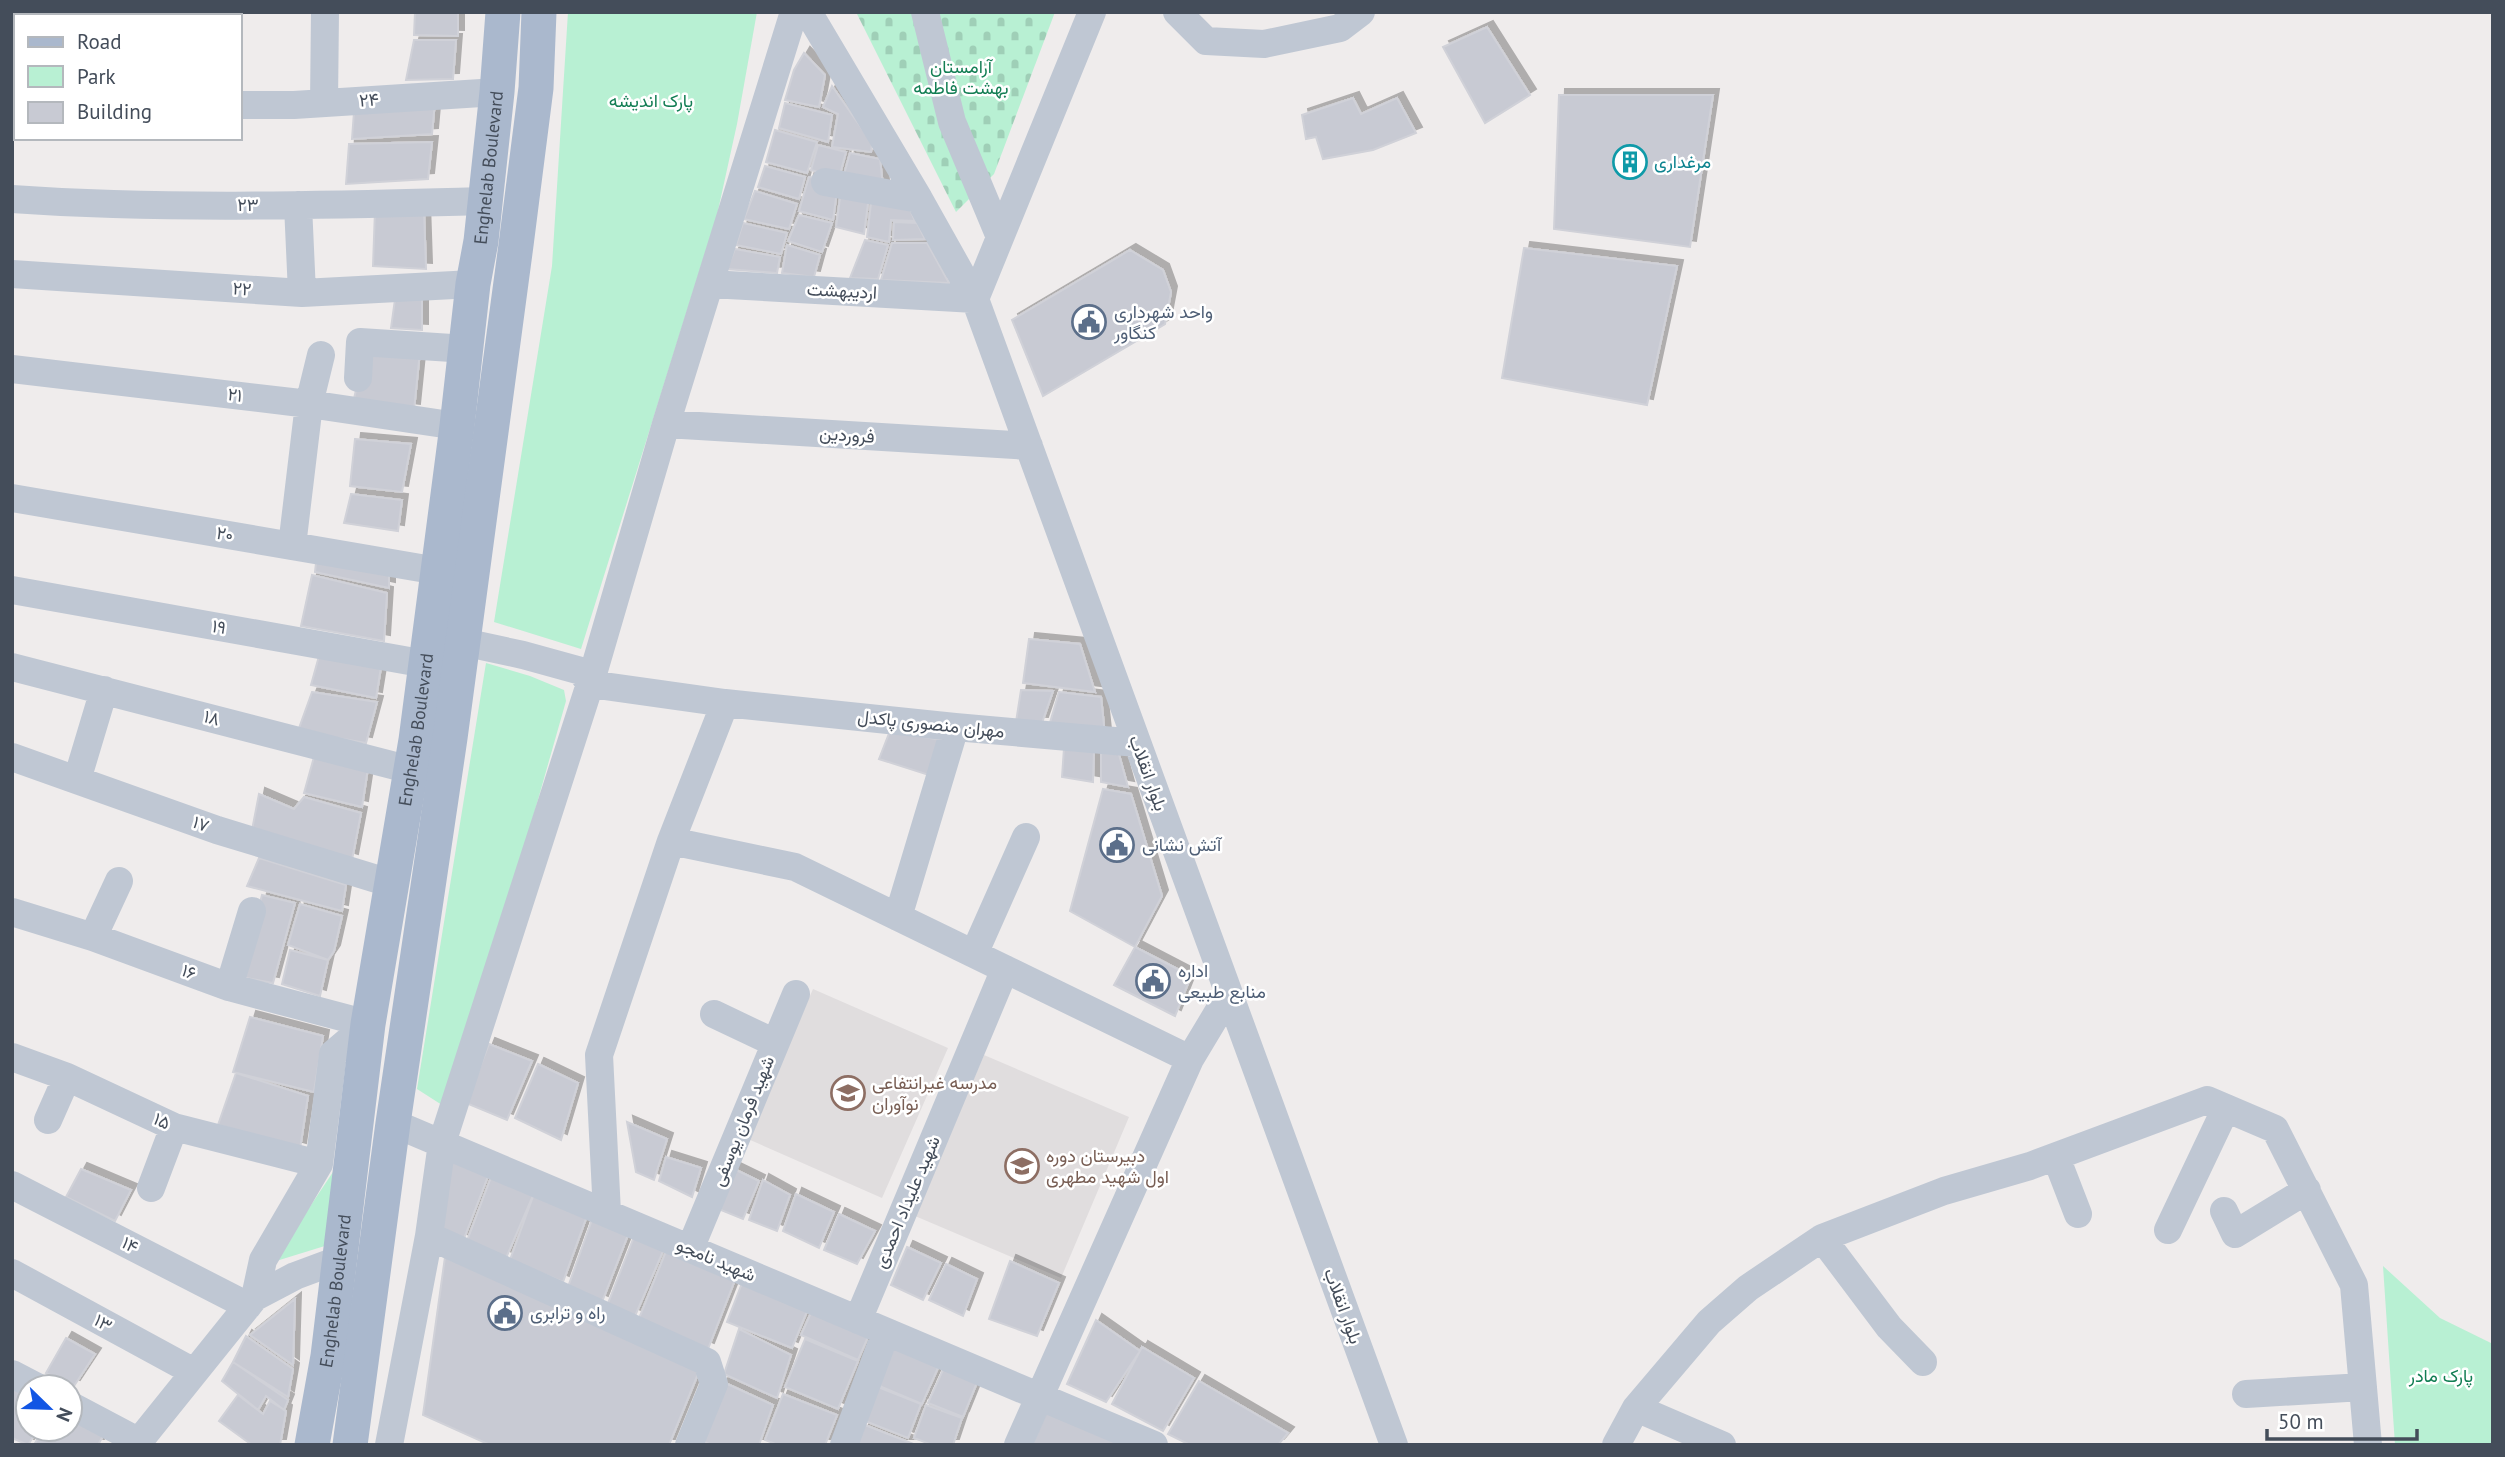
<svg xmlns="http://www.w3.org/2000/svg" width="2505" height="1457" viewBox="0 0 2505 1457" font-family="'PT Sans',Vazirmatn,sans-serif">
  <defs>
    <pattern id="cemetery-stones" width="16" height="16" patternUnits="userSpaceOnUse" patternTransform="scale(1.75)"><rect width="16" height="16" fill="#b8f0d3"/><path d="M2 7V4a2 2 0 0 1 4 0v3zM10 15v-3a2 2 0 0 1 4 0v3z" fill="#9fcfb7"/></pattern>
    <filter id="shadow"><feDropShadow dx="6" dy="-6" stdDeviation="0" flood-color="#0004"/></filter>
  </defs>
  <rect width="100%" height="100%" fill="#efecec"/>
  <path fill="#e0ddde" d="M813 989 948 1048 882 1198 748 1139Z
    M984 1055 1129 1117 1061 1278 915 1216Z"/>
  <path fill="#b8f0d3" d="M568 12H757L737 124 717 215 581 649 494 622 552 266Z
    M486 663 530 676 564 690 566 701 491 965 442 1105 417 1089Z
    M339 1163 328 1245 273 1262Z
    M2383 1266 2440 1318 2493 1344V1445H2395Z"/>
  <path fill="url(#cemetery-stones)" d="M856 12H1055L994 174 956 212Z"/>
  <path fill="#c8cad3" stroke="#d0d1d8" stroke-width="2" filter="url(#shadow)" d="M415 12H458V36L414 35Z
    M1487 27 1530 95 1485 123 1443 47Z
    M414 40H456L453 79 406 80Z
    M804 53 825 75 819 107 785 100 794 70Z
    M832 86 872 143 871 152 832 147 838 114 823 107Z
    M1559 95H1713L1690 247 1554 229Z
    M1353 98 1361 114 1397 98 1416 133 1373 150 1323 159 1316 137 1306 139 1302 115Z
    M435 101 432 134 352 139 354 112Z
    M785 103 832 115 828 142 779 128Z
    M775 130 817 142 807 173 766 162Z
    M432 142 428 179 346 184 349 144Z
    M818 145 846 152 839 178 811 170Z
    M850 153 880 159 883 186 843 178Z
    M765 166 805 177 799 199 758 187Z
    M809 177 818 178 837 191 833 220 799 211Z
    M755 191 797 204 789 229 744 219Z
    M841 191 869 196 864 234 836 227Z
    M872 195 906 200 915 221 891 220 889 242 867 237Z
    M375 210H424L426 269 373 266Z
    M799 215 832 223 822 252 788 241Z
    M894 222 917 223 925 239 893 240Z
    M743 223 787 233 781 254 736 245Z
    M865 240 888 245 878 279 850 278Z
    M892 243H927L949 283 881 280Z
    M787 245 820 255 814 277 782 273Z
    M1524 248 1677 266 1647 405 1502 378Z
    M735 249 780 257 777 273 727 269Z
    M1130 250 1163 270 1171 292 1165 324 1043 396 1012 320Z
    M397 285H422V330L391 328Z
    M366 347 420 351 414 410 353 403Z
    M355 439 411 444 402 492 350 486Z
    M351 494 402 500 398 531 344 523Z
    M317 554 389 566V588L315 572Z
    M312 575 387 593 384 641 301 626Z
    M1029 639 1080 644 1095 692 1023 683Z
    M321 649 382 661 376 698 311 685Z
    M1021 690 1053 691 1042 723 1016 722Z
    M312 692 377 702 366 743 298 731Z
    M1059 692 1101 697 1105 735 1049 726Z
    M890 731 941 740 932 776 879 759Z
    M1064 748 1094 751 1093 782 1062 777Z
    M1101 750 1118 751 1128 787 1101 782Z
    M314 757 368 768 362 807 304 793Z
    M1103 789 1131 794 1162 896 1135 947 1070 911Z
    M259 794 294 809 304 797 361 813 352 860 252 830Z
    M259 858 346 885 342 911 247 886Z
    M262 895 295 903 273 983 241 977Z
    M300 904 342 916 334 951 328 960 288 945Z
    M1135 947 1191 976 1175 1016 1114 985Z
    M290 950 328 960 320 996 282 984Z
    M250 1017 323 1036 314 1092 233 1072Z
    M489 1044 532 1061 507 1120 466 1103Z
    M538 1064 578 1083 561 1140 515 1118Z
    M236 1073 308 1096 300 1149 218 1125Z
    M627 1122 667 1139 654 1180 636 1172Z
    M451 1152 490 1171 463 1241 441 1229Z
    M666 1157 701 1168 692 1197 659 1181Z
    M732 1168 759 1181 743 1219 716 1208Z
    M81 1169 131 1190 115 1221 66 1197Z
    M493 1172 535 1191 506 1258 467 1241Z
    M763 1180 790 1195 777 1231 749 1220Z
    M535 1191 588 1213 563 1282 510 1260Z
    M796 1194 834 1212 819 1248 783 1231Z
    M594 1214 631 1227 602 1302 568 1287Z
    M839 1214 875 1231 857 1264 824 1250Z
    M637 1229 667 1242 635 1316 607 1306Z
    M669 1244 738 1272 708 1349 638 1321Z
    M907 1247 941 1263 923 1300 891 1285Z
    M445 1257 700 1369 669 1445H490L423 1415Z
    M1010 1261 1059 1283 1037 1336 989 1319Z
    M946 1264 977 1279 963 1316 929 1300Z
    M744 1278 810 1304 792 1348 727 1322Z
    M295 1299 293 1365 250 1335Z
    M814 1306 871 1330 858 1360 801 1335Z
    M1096 1320 1140 1351 1106 1402 1067 1384Z
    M739 1329 791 1355 777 1398 724 1374Z
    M246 1336 293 1369 288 1397 233 1362Z
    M66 1338 95 1354 74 1386 46 1373Z
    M805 1339 858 1361 838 1409 785 1387Z
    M897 1341 941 1361 922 1404 877 1385Z
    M1142 1347 1194 1378 1163 1431 1112 1404Z
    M947 1361 980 1375 963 1417 928 1403Z
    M233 1362 288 1400 284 1410 266 1396 258 1410 222 1381Z
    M1199 1381 1288 1433 1278 1445H1190L1168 1434Z
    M723 1382 773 1405 759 1445H712L699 1440Z
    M12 1387 28 1394V1429H38L28 1445 12 1438Z
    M878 1387 921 1404 908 1438 865 1421Z
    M783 1394 837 1415 825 1445H778L765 1440Z
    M238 1395 263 1414 270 1401 286 1411 280 1445H252L219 1421Z
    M926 1405 962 1418 953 1445H932L914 1438Z
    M1049 1406 1117 1436 1114 1445H1032Z
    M70 1414 104 1434 98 1445H34L43 1429H70Z
    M865 1425 916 1445H857Z"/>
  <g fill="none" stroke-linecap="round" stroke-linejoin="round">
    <path stroke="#bfc7d3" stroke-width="28" d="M808 12 919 199 975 299 1394 1445
      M925 12 952 122 1000 237
      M1177 12 1206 41 1264 44 1340 28 1361 12
      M12 103H16
      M324 103 325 12
      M240 105H294L497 92
      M825 182 919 199
      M12 199C169 210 328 205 485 201
      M298 205 302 293
      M12 274 302 293 473 284
      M710 284 975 299
      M975 299 1092 12
      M12 369 309 404 457 426
      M358 378 360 342 467 349
      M666 424 1029 446
      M12 498 438 571
      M292 546 309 404 321 355
      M12 590 426 664
      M463 642 523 655 581 671 590 684 725 703
      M12 667 411 770
      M12 757 217 830 393 884
      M77 780 104 690
      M671 841 725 703 955 727 1137 743
      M12 912 93 937 229 987 368 1024
      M898 917 955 727
      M93 937 119 881
      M974 954 1026 837
      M229 987 252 911
      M714 1014 775 1043
      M12 1057 67 1077 174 1127 319 1164
      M48 1120 67 1077
      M393 1123 1154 1445
      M2056 1157 2078 1214
      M12 1185 248 1306
      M151 1188 174 1127
      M2224 1211 2235 1234 2307 1190
      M607 1213 599 1055 671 841 795 867 1190 1059
      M2168 1230 2226 1108
      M429 1236 707 1362 714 1384 689 1445
      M1822 1238 1889 1327 1923 1362
      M690 1249 796 994
      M338 1260 295 1276 255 1297 263 1260 319 1164 333 1054 368 1024
      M12 1273 194 1372
      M858 1320 1005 969
      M12 1374 37 1387
      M2246 1394 2363 1387
      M70 1405 138 1441
      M1636 1408 1722 1445
      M136 1445 255 1297
      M389 1445 429 1236 442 1143 590 684 666 424 794 12
      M844 1445 886 1332
      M1018 1445 1190 1059 1229 994
      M1616 1445 1636 1408 1709 1322 1748 1288 1822 1238 1944 1191 2030 1166 2207 1100 2275 1129 2354 1285 2368 1445"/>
    <g stroke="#aab8cd" stroke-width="35">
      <path id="s1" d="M312 1445 328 1356 368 1024 416 740 457 426 473 284 481 241 497 92 503 12"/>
      <path d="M350 1445 393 1123 450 738 516 245 536 88 539 12"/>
    </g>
  </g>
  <defs>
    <g id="building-ring" transform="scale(1.75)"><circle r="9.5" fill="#fff" stroke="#0f9aa8" stroke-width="1.5"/><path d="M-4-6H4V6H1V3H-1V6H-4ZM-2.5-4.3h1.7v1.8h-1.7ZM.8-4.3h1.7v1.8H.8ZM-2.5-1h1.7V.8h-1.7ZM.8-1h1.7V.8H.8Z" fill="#0f9aa8"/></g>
    <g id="civic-ring" transform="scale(1.75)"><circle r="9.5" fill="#fff" stroke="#5c6f8a" stroke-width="1.5"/><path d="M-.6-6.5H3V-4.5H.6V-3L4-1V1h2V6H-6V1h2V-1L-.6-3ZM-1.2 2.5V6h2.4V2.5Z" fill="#5c6f8a"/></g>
    <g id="school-ring" transform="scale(1.75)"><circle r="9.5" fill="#fff" stroke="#8d6e63" stroke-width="1.5"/><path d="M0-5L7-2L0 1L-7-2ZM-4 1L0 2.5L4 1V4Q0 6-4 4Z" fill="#8d6e63"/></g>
  </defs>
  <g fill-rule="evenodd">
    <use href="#building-ring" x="1630" y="162"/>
    <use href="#civic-ring" x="1089" y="322"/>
    <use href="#civic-ring" x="1117" y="845"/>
    <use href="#civic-ring" x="1153" y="981"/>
    <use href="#school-ring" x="848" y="1093"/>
    <use href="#school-ring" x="1022" y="1166"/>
    <use href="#civic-ring" x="505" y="1313"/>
  </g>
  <g text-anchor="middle" stroke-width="5" stroke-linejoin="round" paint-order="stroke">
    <g font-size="18" fill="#137e54" stroke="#fff">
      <text x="961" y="73">آرامستان<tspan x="961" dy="21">بهشت فاطمه</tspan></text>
      <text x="651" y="107">پارک اندیشه</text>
      <text x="2441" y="1382">پارک مادر</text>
    </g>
    <g font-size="18" fill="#444d5a" stroke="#fff">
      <text transform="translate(369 100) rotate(-4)" y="6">۲۴</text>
      <text dy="6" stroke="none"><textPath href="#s1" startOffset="1290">Enghelab Boulevard</textPath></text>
      <text x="248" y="211">۲۳</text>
      <text transform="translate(242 289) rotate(4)" y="6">۲۲</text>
      <text transform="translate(842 291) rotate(3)" y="6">اردیبهشت</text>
      <text transform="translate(235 395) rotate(7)" y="6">۲۱</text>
      <text transform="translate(847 435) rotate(4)" y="6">فروردین</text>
      <text transform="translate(225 534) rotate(10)" y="6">۲۰</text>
      <text transform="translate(219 627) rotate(10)" y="6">۱۹</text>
      <text transform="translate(212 718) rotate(15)" y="6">۱۸</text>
      <text transform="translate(931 724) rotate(6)" y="6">مهران منصوری پاکدل</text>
      <text dy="6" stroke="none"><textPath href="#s1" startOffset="723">Enghelab Boulevard</textPath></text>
      <text transform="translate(1148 773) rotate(70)" y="6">بلوار انقلاب</text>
      <text transform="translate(201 824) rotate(20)" y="6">۱۷</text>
      <text transform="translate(189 972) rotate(20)" y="6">۱۶</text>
      <text transform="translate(162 1121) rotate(24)" y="6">۱۵</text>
      <text transform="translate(743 1121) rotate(-68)" y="6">شهید فرمان یوسفی</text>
      <text transform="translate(907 1202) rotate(-67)" y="6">شهید علیداد احمدی</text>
      <text transform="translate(130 1245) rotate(27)" y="6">۱۴</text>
      <text transform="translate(716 1260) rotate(23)" y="6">شهید نامجو</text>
      <text dy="6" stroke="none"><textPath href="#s1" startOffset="156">Enghelab Boulevard</textPath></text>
      <text transform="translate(1343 1306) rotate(70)" y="6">بلوار انقلاب</text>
      <text transform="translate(103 1323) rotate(29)" y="6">۱۳</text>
    </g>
    <g font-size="18" fill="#0d838f" stroke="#fff" text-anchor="start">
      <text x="1654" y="168">مرغداری</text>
    </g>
    <g font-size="18" fill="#4e5e75" stroke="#fff" text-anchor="start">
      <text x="1114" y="318">واحد شهرداری<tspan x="1114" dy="21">کنگاور</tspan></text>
      <text x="1142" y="851">آتش نشانی</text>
      <text x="1178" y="977">اداره<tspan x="1178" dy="21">منابع طبیعی</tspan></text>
      <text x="530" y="1319">راه و ترابری</text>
    </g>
    <g font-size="18" fill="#785e54" stroke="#fff" text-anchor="start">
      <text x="872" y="1089">مدرسه غیرانتفاعی<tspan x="872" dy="21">نوآوران</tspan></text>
      <text x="1046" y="1162">دبیرستان دوره<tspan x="1046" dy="21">اول شهید مطهری</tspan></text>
    </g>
  </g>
  <rect width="2505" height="1457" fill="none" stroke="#444d5a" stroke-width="28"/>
  <rect x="14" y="14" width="228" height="126" fill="#ffffff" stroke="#b4b8bd" stroke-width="2"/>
  <rect x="28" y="37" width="35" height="10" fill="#aab8cd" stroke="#b4b8bd" stroke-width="2"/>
  <text x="77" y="49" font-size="21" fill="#444d5a">Road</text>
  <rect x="28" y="66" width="35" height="21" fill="#b8f0d3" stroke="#b4b8bd" stroke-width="2"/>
  <text x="77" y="84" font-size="21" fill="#444d5a">Park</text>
  <rect x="28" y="102" width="35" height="21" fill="#c8cad3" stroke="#b4b8bd" stroke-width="2"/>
  <text x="77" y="119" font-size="21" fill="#444d5a">Building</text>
  <g transform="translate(49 1408) rotate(113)"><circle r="33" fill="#ffffff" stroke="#b4b8bd" stroke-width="2"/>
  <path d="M0-5L12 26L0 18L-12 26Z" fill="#1256e4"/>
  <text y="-10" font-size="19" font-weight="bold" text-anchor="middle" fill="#444d5a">N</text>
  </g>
  <path d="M2267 1429v10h150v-10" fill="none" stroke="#444d5a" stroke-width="3.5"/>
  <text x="2278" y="1429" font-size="21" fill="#444d5a" stroke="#ffffff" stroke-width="5" paint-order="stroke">50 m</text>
</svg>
